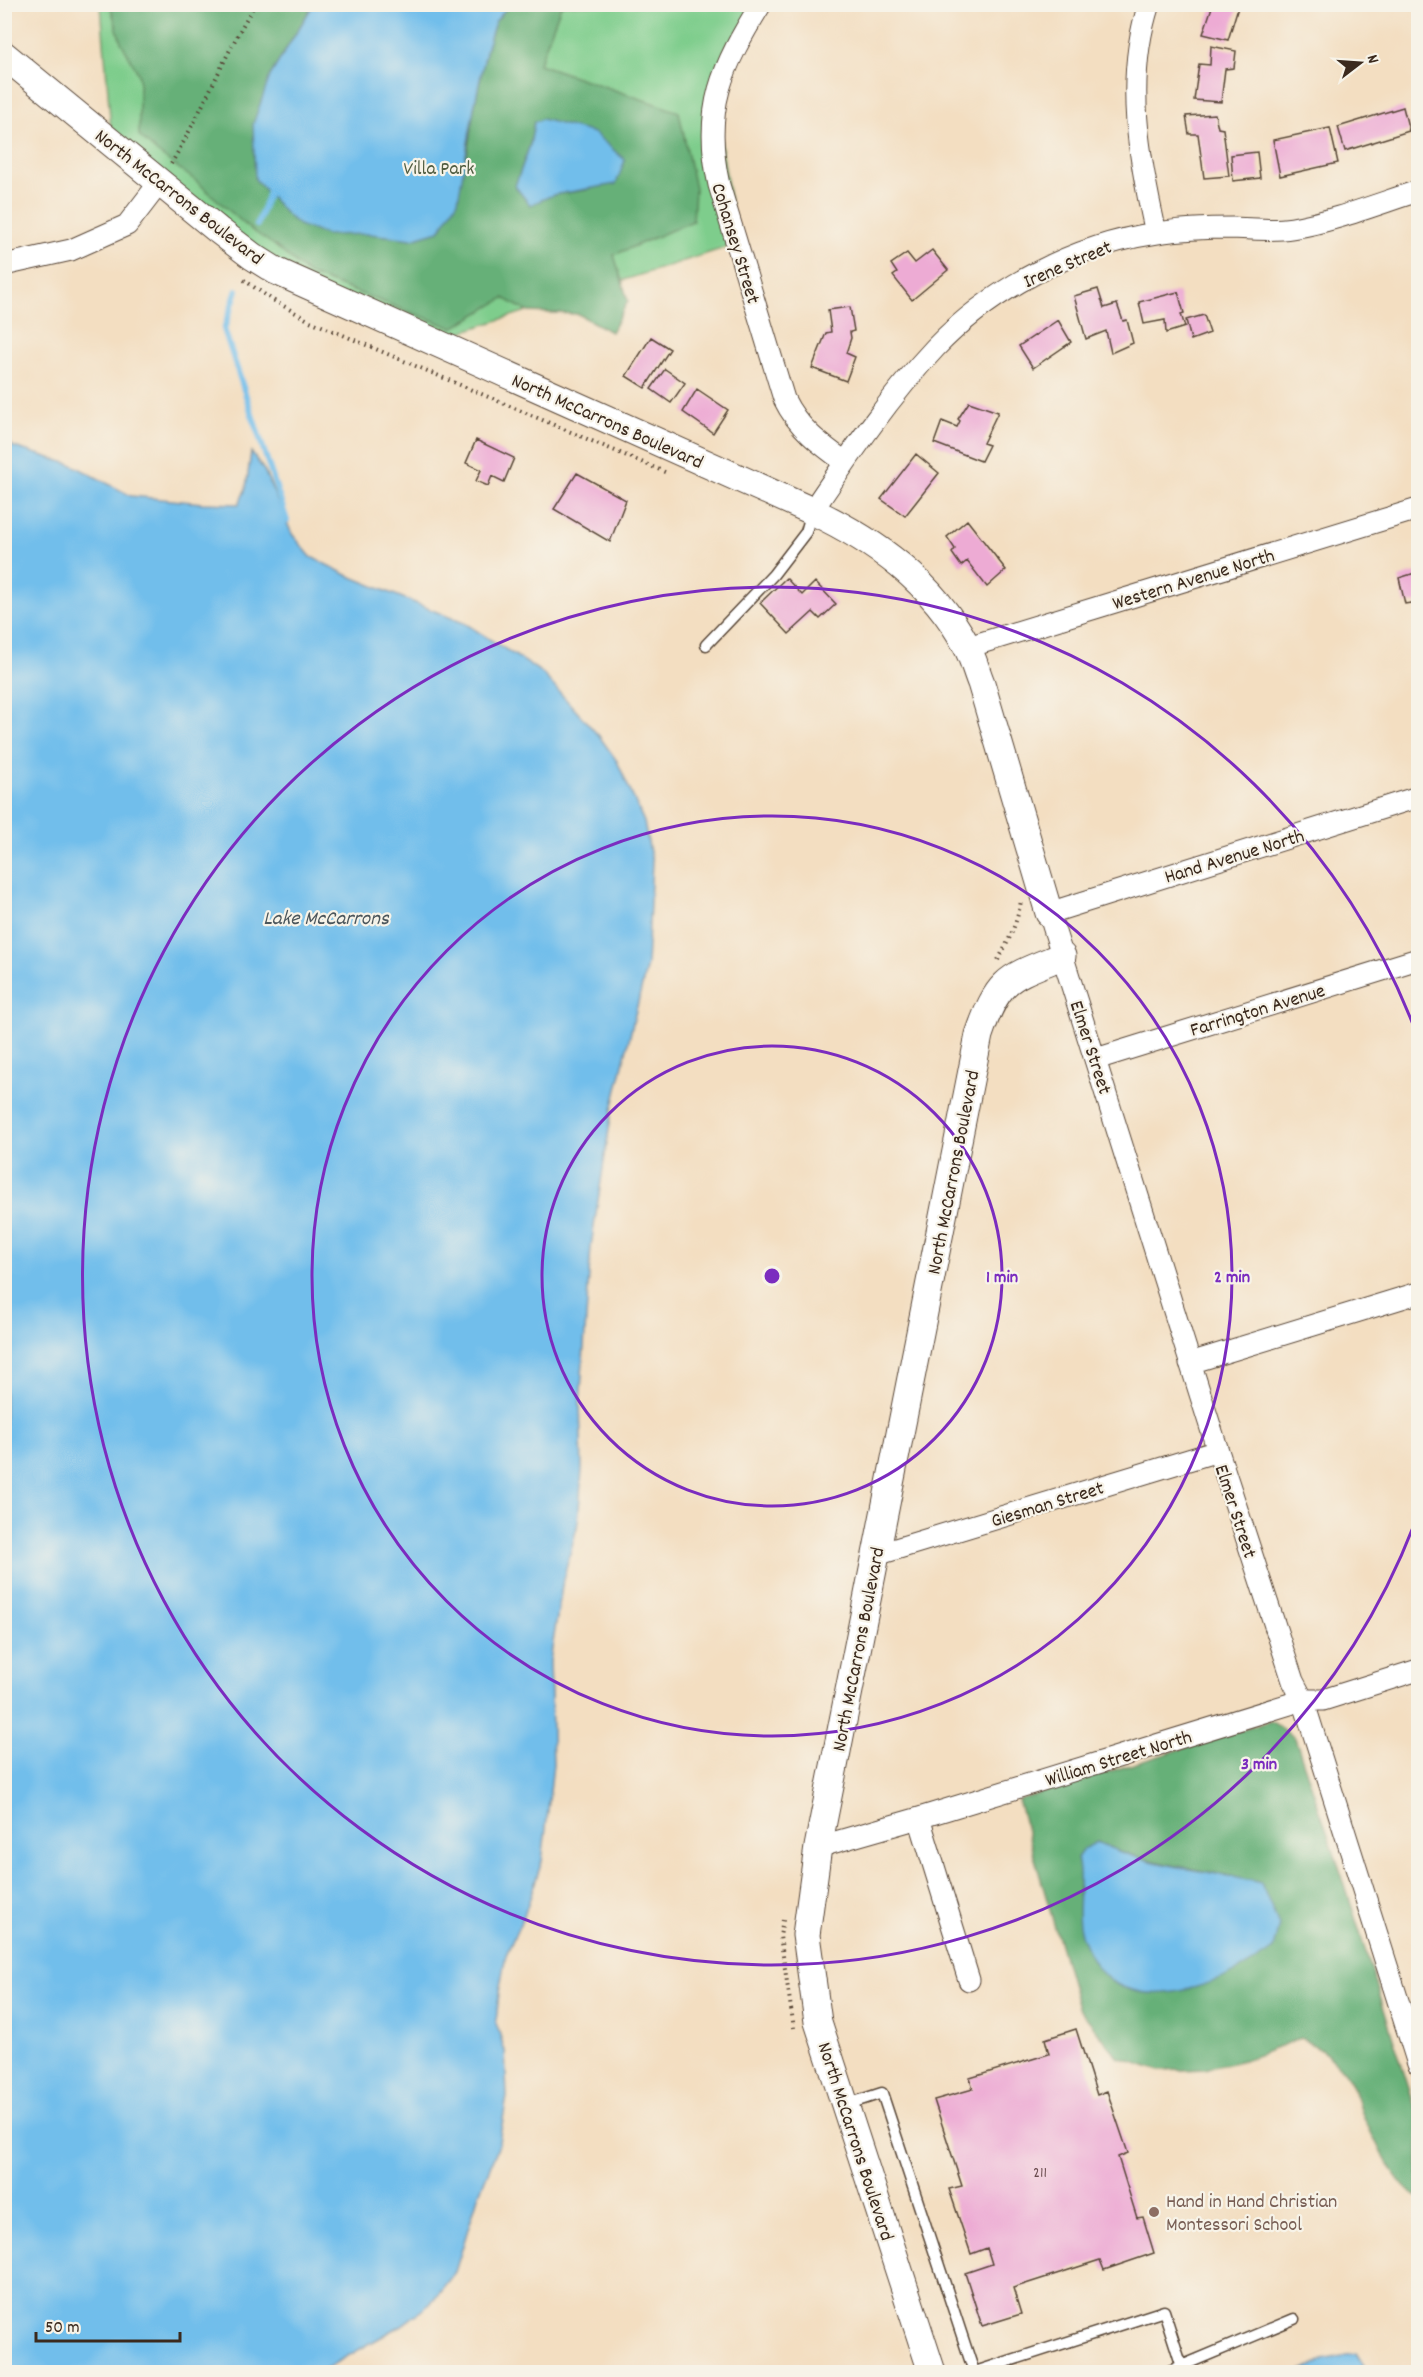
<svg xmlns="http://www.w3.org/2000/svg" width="1423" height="2377" viewBox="0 0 1423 2377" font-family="Dekko,sans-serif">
  <rect width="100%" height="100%" fill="#f7f3e8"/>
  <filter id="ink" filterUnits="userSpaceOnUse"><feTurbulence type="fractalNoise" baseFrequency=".0167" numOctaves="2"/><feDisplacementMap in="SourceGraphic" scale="12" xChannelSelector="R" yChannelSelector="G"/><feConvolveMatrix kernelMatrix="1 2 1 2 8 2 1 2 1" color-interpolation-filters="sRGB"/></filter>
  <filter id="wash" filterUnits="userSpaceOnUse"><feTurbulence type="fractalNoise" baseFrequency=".008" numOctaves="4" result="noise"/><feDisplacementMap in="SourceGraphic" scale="24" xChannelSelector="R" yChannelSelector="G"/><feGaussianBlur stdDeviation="1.35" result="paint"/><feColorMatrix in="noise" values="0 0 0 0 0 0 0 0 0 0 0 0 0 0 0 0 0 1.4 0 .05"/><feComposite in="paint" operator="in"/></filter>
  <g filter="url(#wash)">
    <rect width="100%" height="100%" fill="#f3dec1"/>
    <path fill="#7ecd8c" stroke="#5c7c55" stroke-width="1.5" d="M101 5H761L715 105 737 244 430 342 316 291 112 143Z"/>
    <path fill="#66b078" stroke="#506d4b" stroke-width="1.5" fill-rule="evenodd" d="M110 5H313L270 76 255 179 286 214 299 225 412 239 466 162 474 108 487 47 495 22 509 5H565L561 6 539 64 679 112 695 189 693 221 614 255 628 301 611 332 578 314 528 312 504 298 453 328 308 274 274 245 250 229 196 181 158 153 139 136V75L121 42ZM534 122 586 190 553 195 515 186 530 145Z
      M1271 1721 1295 1738 1342 1876 1418 2117V2197C1399 2190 1375 2141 1366 2122 1360 2109 1357 2092 1349 2079 1338 2062 1318 2045 1300 2038L1248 2059 1205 2069 1160 2071 1118 2057 1078 2007 1018 1800ZM1097 1842C1141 1863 1188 1867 1235 1877L1078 1896 1081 1872 1077 1858Z"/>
    <path fill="#71beeb" stroke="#567484" stroke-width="1.5" d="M313 5H509L495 22 487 47 474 108 458 201 439 231 412 239 370 234 326 235 299 225 286 214 255 179 253 124 270 76Z
      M542 119 594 133 625 160 616 184 553 195 530 205 515 186 530 145 534 122Z
      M4 439 14 447 73 465 131 496 202 503 239 504 246 488 251 452 264 470 292 534 311 557 347 575 466 624 541 672 599 736 617 761 644 822 652 862 647 965 612 1110 591 1246 580 1404 582 1469 578 1523 563 1580 550 1661 553 1764 547 1819 542 1861 525 1913 506 1955 499 1992 496 2023 505 2051 507 2097 498 2147 478 2196 455 2272 430 2304 402 2325 320 2372H5Z
      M1097 1842C1148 1867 1206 1869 1261 1883L1279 1925 1273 1949C1233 1978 1159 2012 1111 1981 1098 1972 1089 1954 1083 1940 1072 1914 1084 1884 1077 1858L1083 1849Z
      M1356 2353 1368 2372H1299L1323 2360Z"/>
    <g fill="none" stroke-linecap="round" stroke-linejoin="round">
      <path stroke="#71beeb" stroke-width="6" d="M257 225 269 192 273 188
        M237 290 224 329 287 521"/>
    </g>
    <g id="blocks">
      <path fill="#edabd4" d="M1213 4H1239L1228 40 1203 34Z
        M1211 46 1236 51 1234 68 1225 69 1221 102 1194 100 1199 64 1210 65Z
        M1403 107 1409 131 1345 151 1338 127Z
        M1215 114 1218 128 1223 129 1229 176 1204 178 1198 134H1189L1186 116Z
        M1330 128 1338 163 1280 176 1273 140Z
        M1257 152 1260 178 1233 181 1231 155Z
        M932 250 948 270 912 300 893 276 897 273 891 264 907 253 915 263Z
        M1098 289 1104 308 1117 304 1123 321 1127 320 1133 343 1111 353 1106 331 1086 339 1074 296Z
        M1178 292 1184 313 1181 314 1185 327 1166 333 1165 320 1144 324 1139 302Z
        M850 307 854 331 850 332 851 338 846 353 855 357 846 381 812 368 826 333 831 332 828 310Z
        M1204 315 1210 333 1191 340 1186 320Z
        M1058 320 1071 342 1033 368 1019 346Z
        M651 337 670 349 645 388 626 376Z
        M665 369 685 383 671 403 651 389Z
        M697 389 728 410 713 433 683 412Z
        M969 402 998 412 983 443 989 445 981 461 934 443 942 421 957 427 960 421 958 419Z
        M476 440 514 458 504 482 492 476 488 486 476 481 481 470 466 463Z
        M916 454 939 473 905 516 881 499Z
        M577 473 626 500 610 542 554 509Z
        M967 520 1006 570 987 587 967 561 961 566 952 553 955 549 947 537Z
        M1418 572V606L1417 607V602L1405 604 1399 578Z
        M786 578 802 595 815 582 836 604 820 619 813 612 789 634 760 603Z
        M1076 2029 1097 2095 1107 2091 1128 2153 1118 2157 1137 2218 1143 2217 1154 2253 1104 2270 1100 2260 1013 2288 1021 2314 982 2326 965 2273 992 2264 987 2248 971 2254 949 2189 962 2186 934 2100 973 2089 970 2078 1049 2054 1045 2039Z"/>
    </g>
  </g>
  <g filter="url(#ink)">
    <use href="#blocks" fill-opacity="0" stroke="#574536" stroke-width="1.5"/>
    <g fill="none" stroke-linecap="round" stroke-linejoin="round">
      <g stroke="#574536" stroke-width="13">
        <path id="service" d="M706 645 773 575 806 532 812 511
          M845 2105 882 2093 974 2372
          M975 2372 1164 2311 1182 2367
          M1167 2372 1294 2319"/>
      </g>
      <g stroke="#574536" stroke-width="23">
        <path id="minor" d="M761 4C722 67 702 109 719 185L784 399C798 428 820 444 845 462
          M1149 4C1124 80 1139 158 1156 233
          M4 265 71 250 127 225 160 182
          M812 511C850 455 889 397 935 348 992 288 1075 245 1157 233 1182 229 1208 228 1233 228 1253 229 1273 231 1292 228 1335 221 1377 204 1418 191
          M968 647 1418 509
          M1418 797 1049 913 1218 1451 1293 1681 1303 1700 1418 2064
          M1096 1059 1418 959
          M1190 1363 1418 1293
          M876 1555 1218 1451
          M919 1818 969 1980
          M818 1847 919 1818 1303 1700H1323L1418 1670"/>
      </g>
      <g stroke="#574536" stroke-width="29">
        <path id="tertiary" d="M4 55 218 230 252 256 276 271 812 511C875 541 933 582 966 645 973 657 976 671 981 683L1049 913
          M932 2372 818 2022 806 1935 818 1847 979 1035C999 977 1008 978 1062 956"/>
      </g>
      <path stroke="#574536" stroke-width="4" stroke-dasharray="1.5 4.5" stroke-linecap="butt" d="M171 164C202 112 224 56 255 4
        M244 280 271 299 310 321 667 473
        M998 960C1009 941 1017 923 1021 901
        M783 1920 780 1936 794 2028"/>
      <use href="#service" stroke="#fff" stroke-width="10"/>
      <use href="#minor" stroke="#fff" stroke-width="21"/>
      <use href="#tertiary" stroke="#fff" stroke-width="27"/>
    </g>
  </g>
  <g fill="none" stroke="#7b2cbf" stroke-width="3">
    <circle cx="772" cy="1276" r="230"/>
    <circle cx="772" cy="1276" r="460"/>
    <path d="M1417 1517A689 689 0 1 1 1417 1035"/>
  </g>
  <circle fill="#8d6e63" stroke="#f7f3e8" stroke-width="2" cx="1154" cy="2212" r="6"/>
  <g text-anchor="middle" stroke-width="4.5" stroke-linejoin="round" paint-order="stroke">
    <g font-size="16" fill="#684a4c">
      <text x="1040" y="2177">211</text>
    </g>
    <g font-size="20" fill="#4f5b3f" stroke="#f7f3e8">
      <text x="439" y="174">Villa Park</text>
    </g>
    <g font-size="20" fill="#3b2a1e" stroke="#f7f3e8">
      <text transform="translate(180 196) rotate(38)" y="7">North McCarrons Boulevard</text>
      <text transform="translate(737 243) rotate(73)" y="7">Cohansey Street</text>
      <text transform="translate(1067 263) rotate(-23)" y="7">Irene Street</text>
      <text transform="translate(608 420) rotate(24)" y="7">North McCarrons Boulevard</text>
      <text transform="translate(1193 578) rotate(-17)" y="7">Western Avenue North</text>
      <text transform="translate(1234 855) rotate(-17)" y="7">Hand Avenue North</text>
      <text transform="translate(1257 1009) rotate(-17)" y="7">Farrington Avenue</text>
      <text transform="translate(1092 1047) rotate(72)" y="7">Elmer Street</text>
      <text transform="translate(952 1172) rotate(-79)" y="7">North McCarrons Boulevard</text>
      <text transform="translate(1047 1503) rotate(-17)" y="7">Giesman Street</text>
      <text transform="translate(1237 1511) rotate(72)" y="7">Elmer Street</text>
      <text transform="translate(857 1649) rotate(-79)" y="7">North McCarrons Boulevard</text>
      <text transform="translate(1118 1757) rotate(-17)" y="7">William Street North</text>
      <text transform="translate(857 2141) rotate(72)" y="7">North McCarrons Boulevard</text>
    </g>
    <g font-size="20" fill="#785e54" stroke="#f7f3e8" text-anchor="start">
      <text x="1166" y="2207">Hand in Hand Christian<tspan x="1166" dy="23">Montessori School</tspan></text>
    </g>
    <g font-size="21" font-style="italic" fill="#4b565c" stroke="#f7f3e8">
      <text x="326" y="924">Lake McCarrons</text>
    </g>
  </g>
  <circle cx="772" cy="1276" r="9" fill="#7b2cbf" stroke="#f7f3e8" stroke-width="3"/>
  <g font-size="18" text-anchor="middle" font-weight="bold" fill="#7b2cbf" stroke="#f7f3e8" stroke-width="4.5" stroke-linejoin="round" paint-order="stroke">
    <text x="1002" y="1282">1 min</text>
    <text x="1232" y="1282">2 min</text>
    <text x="1259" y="1769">3 min</text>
  </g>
  <rect width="1423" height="2377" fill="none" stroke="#f7f3e8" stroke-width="24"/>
  <g transform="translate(1360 63) rotate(73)" stroke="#f7f3e8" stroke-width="4.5" paint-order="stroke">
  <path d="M0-4.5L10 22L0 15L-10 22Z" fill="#3b2a1e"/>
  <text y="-9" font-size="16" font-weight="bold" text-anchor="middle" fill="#3b2a1e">N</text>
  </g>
  <path d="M36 2332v9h144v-9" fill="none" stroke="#3b2a1e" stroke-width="3"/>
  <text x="45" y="2332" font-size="18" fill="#3b2a1e" stroke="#f7f3e8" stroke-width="4.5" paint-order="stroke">50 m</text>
</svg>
